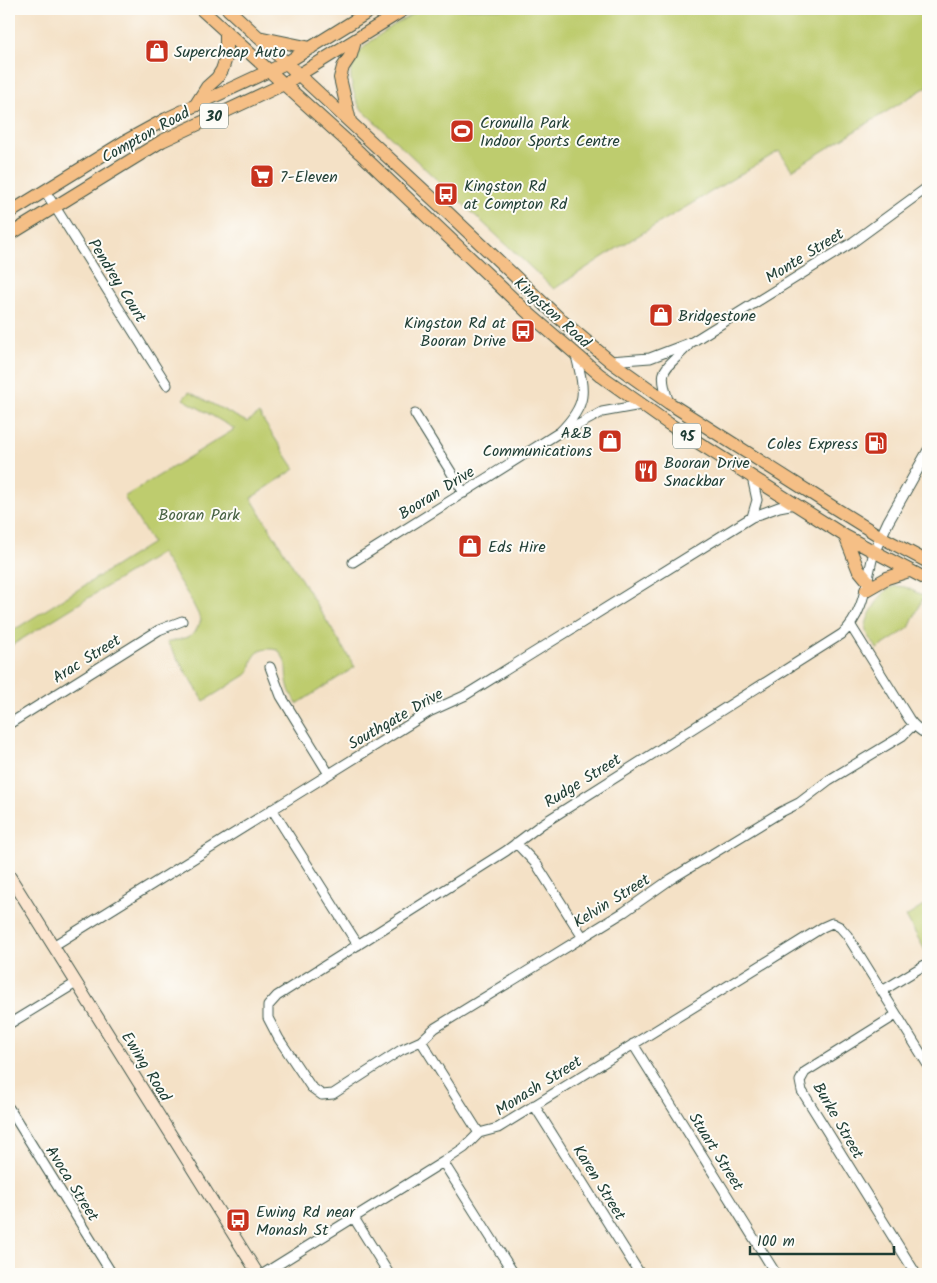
<svg xmlns="http://www.w3.org/2000/svg" width="937" height="1283" viewBox="0 0 937 1283" font-family="Kalam,sans-serif">
  <rect width="100%" height="100%" fill="#fdfcf7"/>
  <filter id="ink" filterUnits="userSpaceOnUse"><feTurbulence type="fractalNoise" baseFrequency=".02" numOctaves="2"/><feDisplacementMap in="SourceGraphic" scale="10" xChannelSelector="R" yChannelSelector="G"/><feConvolveMatrix kernelMatrix="1 2 1 2 8 2 1 2 1" color-interpolation-filters="sRGB"/></filter>
  <filter id="wash" filterUnits="userSpaceOnUse"><feTurbulence type="fractalNoise" baseFrequency=".0096" numOctaves="4" result="noise"/><feDisplacementMap in="SourceGraphic" scale="20" xChannelSelector="R" yChannelSelector="G"/><feGaussianBlur stdDeviation="1.12" result="paint"/><feColorMatrix in="noise" values="0 0 0 0 0 0 0 0 0 0 0 0 0 0 0 0 0 1.4 0 .05"/><feComposite in="paint" operator="in"/></filter>
  <g filter="url(#wash)">
    <rect width="100%" height="100%" fill="#f4e1c6"/>
    <path fill="#becc6e" stroke="#6e8451" d="M421 9H928V86L792 170 779 151 606 255 554 289 360 108C354 95 347 76 353 62 359 44 404 19 421 9Z
      M189 392 247 422 259 414 295 469 251 498 355 667 297 704C294 699 289 692 288 685 284 670 290 665 278 650 258 646 253 654 249 673L204 701 167 642C185 638 194 639 201 620L190 598 161 553 9 647V633L152 543 124 497 235 429 183 399Z
      M896 586 905 587 924 596 909 628 877 649C874 643 869 637 866 631 863 621 880 595 888 589 890 588 894 587 896 586Z
      M928 903V951L926 952 906 917Z"/>
  </g>
  <g filter="url(#ink)">
    <g fill="none" stroke-linecap="round" stroke-linejoin="round">
      <g stroke="#3f564a" stroke-width="11">
        <path id="minor" d="M45 191 167 385
          M610 361 650 358 692 342 853 242 928 187
          M669 403C657 367 664 371 688 346
          M415 414 464 493
          M564 431 578 425 602 412 641 405
          M752 477 757 500 752 517
          M874 552C866 581 865 613 842 634L542 824 506 851 277 996 268 1006V1018L279 1039 311 1087 322 1095 333 1094 401 1050 421 1041 435 1028 624 912 671 879 781 812 799 803 829 780 902 736 913 725
          M353 562 560 432C588 404 585 392 576 356
          M851 626 909 719C914 726 920 731 928 735
          M270 667 281 696 329 774
          M9 724 159 630 182 621
          M272 809 358 945
          M516 843 537 865 582 936
          M53 946 429 712 464 696 752 517 779 507 795 504
          M882 991 928 963
          M896 1015 805 1072 800 1081 802 1091 916 1274
          M9 1024 76 983
          M421 1041 479 1133
          M633 1044 776 1274
          M534 1105 640 1274
          M9 1108 112 1274
          M443 1162 514 1274
          M354 1218 389 1274
          M263 1274 443 1162 464 1148 479 1133 498 1128 823 927 832 923 840 927 847 935 928 1065"/>
      </g>
      <g stroke="#3f564a" stroke-width="12">
        <path id="tertiary" d="M874 552 888 522 928 451"/>
      </g>
      <g stroke="#3f564a" stroke-width="13">
        <path id="secondary" d="M9 875 258 1274"/>
      </g>
      <g stroke="#3f564a" stroke-width="14">
        <path id="primary" d="M201 9 360 153 526 311 600 375 669 424 845 536 928 580
          M228 9 446 211 560 319 610 361 669 403 825 502 881 537 928 562
          M258 37 311 48
          M195 106 207 87 217 78 222 70 226 58V32
          M350 121 340 78 343 67 351 55 355 41
          M9 213 124 142 166 119 286 63 373 9
          M9 235 162 141 284 84 405 9
          M845 536 858 569 868 581
          M866 590 887 578 909 571"/>
      </g>
      <use href="#minor" stroke="#fff" stroke-width="9"/>
      <use href="#tertiary" stroke="#fff" stroke-width="10"/>
      <use href="#secondary" stroke="#fbe5cf" stroke-width="11"/>
      <use href="#primary" stroke="#f5bf86" stroke-width="12"/>
    </g>
  </g>
  <defs>
    <g id="shop-square" transform="scale(1.25)"><rect x="-9" y="-9" width="18" height="18" rx="4" fill="#c8321e" stroke="#fdfcf7"/><path d="M-5-2.5h2.3a2.7 3.5 0 0 1 5.4 0H5L5.5 6h-11ZM-1.5-2.5h3a1.5 2.3 0 0 0-3 0Z" fill="#fff"/></g>
    <g id="stadium-square" transform="scale(1.25)"><rect x="-9" y="-9" width="18" height="18" rx="4" fill="#c8321e" stroke="#fdfcf7"/><path d="M0-5a6.5 5 0 1 0 0 10a6.5 5 0 1 0 0-10ZM-3.5-1.8h7v3.6h-7Z" fill="#fff"/></g>
    <g id="supermarket-square" transform="scale(1.25)"><rect x="-9" y="-9" width="18" height="18" rx="4" fill="#c8321e" stroke="#fdfcf7"/><path d="M-6-5.5h2.5l.6 2H6L4.5 2H-2.5L-4.4-4H-6ZM-1.5 3.2a1.3 1.3 0 1 0 .1 0ZM3 3.2a1.3 1.3 0 1 0 .1 0Z" fill="#fff"/></g>
    <g id="bus-square" transform="scale(1.25)"><rect x="-9" y="-9" width="18" height="18" rx="4" fill="#c8321e" stroke="#fdfcf7"/><path d="M-5-6H5V4H4V6H2V4H-2V6H-4V4H-5ZM-3.5-4V0h7V-4ZM-3.5 1.2v1.5H-2V1.2ZM2 1.2v1.5H3.5V1.2Z" fill="#fff"/></g>
    <g id="fuel-square" transform="scale(1.25)"><rect x="-9" y="-9" width="18" height="18" rx="4" fill="#c8321e" stroke="#fdfcf7"/><path d="M-5.5-6h7V0h2V4h1.3V-2.5L3-4.5l.8-.8L6-3V5H2.5V1h-1V6h-7ZM-4.2-4.7v3.2H.2V-4.7Z" fill="#fff"/></g>
    <g id="restaurant-square" transform="scale(1.25)"><rect x="-9" y="-9" width="18" height="18" rx="4" fill="#c8321e" stroke="#fdfcf7"/><path d="M-5-6h1v4h1v-4h1v4h1v-4h1v5L-1.5 .5V6h-2V.5L-5-1ZM5-6V6H3V1.5H1.5Q1.5-4 5-6Z" fill="#fff"/></g>
  </defs>
  <g fill-rule="evenodd">
    <use href="#shop-square" x="157" y="51"/>
    <use href="#stadium-square" x="462" y="131"/>
    <use href="#supermarket-square" x="262" y="176"/>
    <use href="#bus-square" x="446" y="194"/>
    <use href="#shop-square" x="661" y="315"/>
    <use href="#bus-square" x="523" y="331"/>
    <use href="#shop-square" x="610" y="441"/>
    <use href="#fuel-square" x="876" y="443"/>
    <use href="#restaurant-square" x="646" y="471"/>
    <use href="#shop-square" x="470" y="546"/>
    <use href="#bus-square" x="238" y="1220"/>
  </g>
  <g text-anchor="middle" stroke-width="4" stroke-linejoin="round" paint-order="stroke">
    <g fill="#fdfcf7" stroke="#62766e" stroke-width="1">
      <rect x="200" y="103.5" width="28" height="25" rx="4"/>
      <rect x="673" y="423.5" width="28" height="25" rx="4"/>
    </g>
    <g font-size="15" font-weight="bold" fill="#1f3d34">
      <text x="214" y="121">30</text>
      <text x="687" y="441">95</text>
    </g>
    <g font-size="16" fill="#1f3d34" stroke="#fdfcf7" text-anchor="start">
      <text x="174" y="57">Supercheap Auto</text>
      <text x="480" y="128">Cronulla Park<tspan x="480" dy="18">Indoor Sports Centre</tspan></text>
      <text x="280" y="182">7-Eleven</text>
      <text x="464" y="191">Kingston Rd<tspan x="464" dy="18">at Compton Rd</tspan></text>
      <text x="678" y="321">Bridgestone</text>
      <text x="506" y="328" text-anchor="end">Kingston Rd at<tspan x="506" dy="18">Booran Drive</tspan></text>
      <text x="592" y="438" text-anchor="end">A&amp;B<tspan x="592" dy="18">Communications</tspan></text>
      <text x="858" y="449" text-anchor="end">Coles Express</text>
      <text x="664" y="468">Booran Drive<tspan x="664" dy="18">Snackbar</tspan></text>
      <text x="488" y="552">Eds Hire</text>
      <text x="256" y="1217">Ewing Rd near<tspan x="256" dy="18">Monash St</tspan></text>
    </g>
    <g font-size="16" fill="#1f3d34" stroke="#fdfcf7">
      <text transform="translate(145 134) rotate(-29)" y="6">Compton Road</text>
      <text transform="translate(804 255) rotate(-32)" y="6">Monte Street</text>
      <text transform="translate(118 280) rotate(58)" y="6">Pendrey Court</text>
      <text transform="translate(553 312) rotate(42)" y="6">Kingston Road</text>
      <text transform="translate(436 492) rotate(-32)" y="6">Booran Drive</text>
      <text transform="translate(86 658) rotate(-32)" y="6">Arac Street</text>
      <text transform="translate(395 718) rotate(-30)" y="6">Southgate Drive</text>
      <text transform="translate(582 780) rotate(-32)" y="6">Rudge Street</text>
      <text transform="translate(611 900) rotate(-32)" y="6">Kelvin Street</text>
      <text transform="translate(147 1066) rotate(58)" y="6">Ewing Road</text>
      <text transform="translate(538 1085) rotate(-32)" y="6">Monash Street</text>
      <text transform="translate(839 1120) rotate(60)" y="6">Burke Street</text>
      <text transform="translate(717 1151) rotate(58)" y="6">Stuart Street</text>
      <text transform="translate(600 1182) rotate(58)" y="6">Karen Street</text>
      <text transform="translate(73 1183) rotate(58)" y="6">Avoca Street</text>
    </g>
    <g font-size="16" fill="#476142" stroke="#fdfcf7">
      <text x="199" y="520">Booran Park</text>
    </g>
  </g>
  <rect width="937" height="1283" fill="none" stroke="#fdfcf7" stroke-width="30"/>
  <path d="M750 1246v8h144v-8" fill="none" stroke="#1f3d34" stroke-width="2.5"/>
  <text x="757" y="1246" font-size="15" fill="#1f3d34" stroke="#fdfcf7" stroke-width="4" paint-order="stroke">100 m</text>
</svg>
